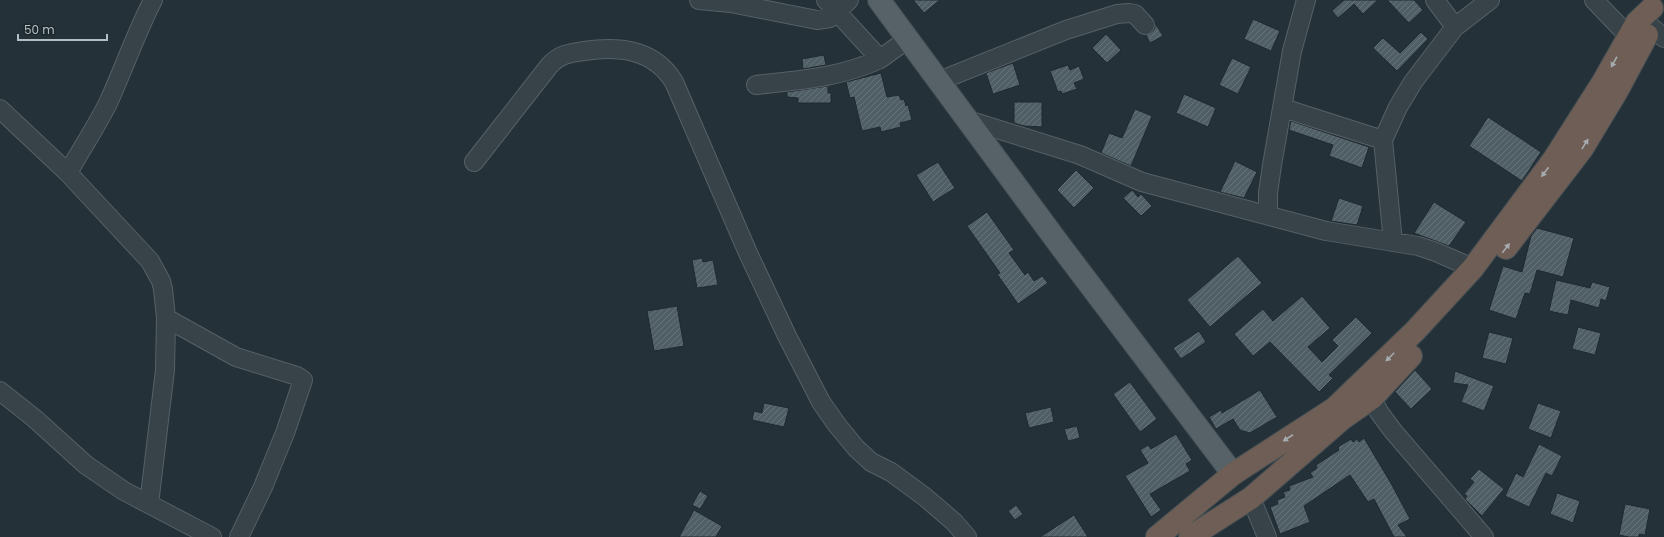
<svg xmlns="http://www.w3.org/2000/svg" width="1664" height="537" viewBox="0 0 1664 537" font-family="Poppins,sans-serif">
  <defs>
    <pattern id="building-hatch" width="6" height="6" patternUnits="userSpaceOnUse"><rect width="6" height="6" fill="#505e66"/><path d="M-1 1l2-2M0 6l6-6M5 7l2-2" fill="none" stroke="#67737a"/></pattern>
  </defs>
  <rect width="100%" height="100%" fill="#243138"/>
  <path fill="url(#building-hatch)" stroke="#1f2a2f" d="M913 0H940L924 13Z
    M1344 0H1378L1363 14 1354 4 1338 18 1332 11Z
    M1387 0H1414L1423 10 1409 23Z
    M1253 19 1280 31 1271 51 1244 39Z
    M1155 23 1163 36 1150 43 1146 35 1152 32 1155 28Z
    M1421 32 1428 39 1397 71 1373 48 1383 38 1400 53Z
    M1106 34 1121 50 1107 63 1092 48Z
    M824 55 826 65 803 69 802 59Z
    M1232 58 1251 67 1238 94 1219 85Z
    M1013 63 1020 85 993 94 986 73Z
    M1068 65 1070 70 1079 66 1084 79 1074 83 1077 89 1062 94 1061 91 1058 92 1050 71Z
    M881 73 887 97 899 95 901 100 904 99 906 106 908 105 912 120 900 123 901 127 881 132 880 127 862 131 854 97 850 98 846 82Z
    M828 86V93H831V103H798V98L787 97V92Z
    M1184 94 1216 108 1208 127 1176 113Z
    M1014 102H1042V127L1024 126 1014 123Z
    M1135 109 1152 116 1131 166 1101 153 1109 133 1122 138Z
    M1488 117 1541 152 1522 181 1469 146Z
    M1291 121 1369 147 1362 168 1329 156 1333 145 1289 130Z
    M1235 161 1257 172 1244 198 1220 192Z
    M938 162 955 188 933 202 916 175Z
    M1076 170 1094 188 1074 208 1057 190Z
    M1132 190 1138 197 1141 194 1152 206 1141 216 1123 198Z
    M1339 198 1363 206 1357 225 1331 221Z
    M1434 202 1466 222 1449 246 1414 233Z
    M987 212 1014 250 1009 253 1025 275 1028 272 1034 281 1042 276 1048 283 1018 304 997 274 1000 273 967 226Z
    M1537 228 1574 238 1563 277 1537 270 1530 294 1525 293 1516 319 1489 310 1503 266 1522 272 1531 236Z
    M1238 256 1262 283 1210 327 1187 300Z
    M702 258 703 262 713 260 718 285 697 288 692 260Z
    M1556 280 1590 288 1592 282 1610 287 1606 301 1601 299 1599 308 1571 300 1568 315 1549 311Z
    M1302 296 1330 328 1308 347 1322 362 1338 346 1332 340 1356 317 1372 333 1329 375 1333 378 1319 392 1270 342 1253 356 1234 334 1263 309 1273 321Z
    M677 306 684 346 654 351 647 311Z
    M1578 327 1601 333 1595 355 1572 349Z
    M1199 331 1206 342 1181 359 1173 348Z
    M1489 332 1513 338 1506 364 1482 358Z
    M1415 370 1432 389 1411 409 1395 392Z
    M1455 371 1494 386 1484 411 1461 402 1468 385 1453 383Z
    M1130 382 1157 419 1140 432 1113 394Z
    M1260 390 1277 417 1250 433 1240 430 1233 419 1216 429 1209 417 1221 410 1222 413Z
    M764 403 789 408 784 427 752 420 754 411 762 413Z
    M1538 403 1561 411 1551 438 1528 429Z
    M1051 407 1054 422 1029 428 1025 413Z
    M1077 426 1080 438 1068 441 1064 429Z
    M1176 434 1192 460 1186 464 1190 471 1150 494 1161 510 1151 517 1125 476 1148 463 1140 450 1148 445 1151 449Z
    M1364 438 1392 485 1410 519 1398 525 1407 537H1394L1374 499 1368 502 1350 475 1304 506 1310 522 1280 534 1270 507 1278 504 1277 500 1285 497 1283 492 1290 490 1289 486 1313 477 1310 473 1317 468 1316 465 1339 450 1338 447 1351 439 1353 442 1357 439 1359 442Z
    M1539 444 1562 456 1552 476 1546 473 1529 507 1505 496 1516 473 1523 477Z
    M1479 469 1504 489 1482 516 1465 499 1467 496 1464 494 1474 482 1470 479Z
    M700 491 708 496 700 509 692 505Z
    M1557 493 1580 501 1573 523 1550 514Z
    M1625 504 1650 509 1645 535 1639 534V537H1629L1619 535Z
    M1016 505 1023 514 1015 520 1008 511Z
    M694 510 722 526 716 537H679Z
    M1074 515 1088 537H1040Z"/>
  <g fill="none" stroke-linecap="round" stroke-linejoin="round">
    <g stroke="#566166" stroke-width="20">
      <path id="minor" d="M699 0 731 3 817 20 830 18 849 0
        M1435 0 1455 27
        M1594 0 1638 46
        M1641 18 1664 38
        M880 59 908 39
        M939 81 1066 30 1117 14 1129 13 1135 14 1145 25
        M756 85C801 80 839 78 880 59L826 0
        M1283 108 1383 140
        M0 109 68 173 150 261 161 281 163 289 166 318 165 370 149 504
        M968 120 1080 155 1142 182 1326 231 1418 246 1436 252 1473 268
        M474 162 549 66C559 54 570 53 584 51 619 46 654 49 674 82L748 253 787 336 821 402 837 425 856 448 871 462 891 472 925 497 954 522 967 537
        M68 173C81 149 97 126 109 101 124 68 136 33 153 0
        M1268 216V193L1272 165 1292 51 1306 0
        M1393 242 1383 140 1398 107 1413 82 1455 27 1490 0
        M166 318 236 357 297 376 303 380 285 433 263 487 239 537
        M0 391 34 418 86 465 124 491 212 537
        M1372 398 1379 412 1393 431 1484 537
        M1251 498 1267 537"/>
    </g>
    <g stroke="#414c51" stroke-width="24">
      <path id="major" d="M879 0 1059 244 1233 474"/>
    </g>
    <g stroke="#434e53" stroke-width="24">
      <path id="highway" d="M1506 248 1582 149 1617 91 1647 35
        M1157 537 1233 474 1335 408 1415 331 1473 268 1554 159 1603 82 1637 22 1652 8
        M1190 537 1251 498 1342 419 1372 398 1411 356"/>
    </g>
    <use href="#minor" stroke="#374348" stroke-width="18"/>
    <use href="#major" stroke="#566268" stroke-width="22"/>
    <use href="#highway" stroke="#6e5e55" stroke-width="22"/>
  </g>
  <defs><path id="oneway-solid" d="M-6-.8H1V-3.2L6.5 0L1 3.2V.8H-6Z"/></defs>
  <g fill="#a5abae">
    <use href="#oneway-solid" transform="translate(1614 62) rotate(119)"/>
    <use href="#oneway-solid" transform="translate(1585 144) rotate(-58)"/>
    <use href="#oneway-solid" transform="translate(1545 172) rotate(127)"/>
    <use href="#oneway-solid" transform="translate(1506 248) rotate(-52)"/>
    <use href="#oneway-solid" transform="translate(1390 357) rotate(135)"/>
    <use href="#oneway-solid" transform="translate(1288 438) rotate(147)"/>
  </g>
  <path d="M18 34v6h89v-6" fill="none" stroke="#b3bec4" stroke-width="2"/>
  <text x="24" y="34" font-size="12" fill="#b3bec4" stroke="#1d282d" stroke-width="3" paint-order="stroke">50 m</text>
</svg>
